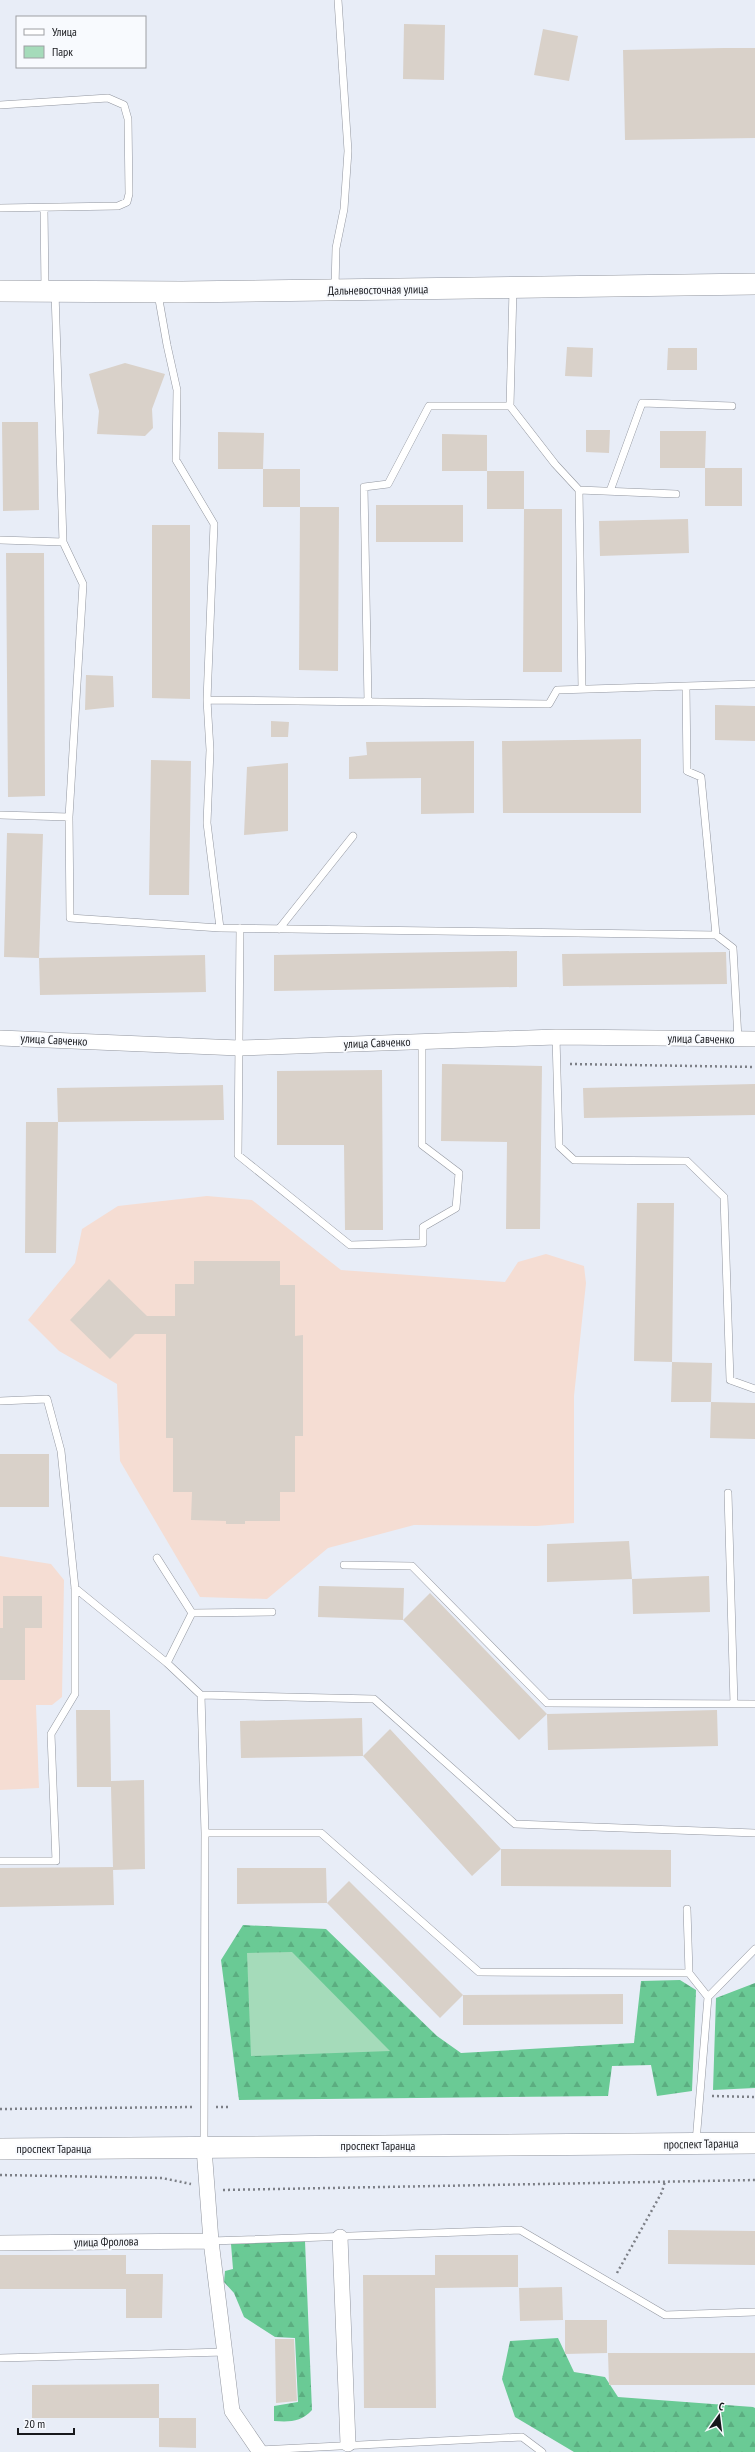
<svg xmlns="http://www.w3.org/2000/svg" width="755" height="2452" viewBox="0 0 755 2452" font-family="'PT Sans Narrow',sans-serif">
  <defs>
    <pattern id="forest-firs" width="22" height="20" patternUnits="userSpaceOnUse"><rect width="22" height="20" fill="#6aca95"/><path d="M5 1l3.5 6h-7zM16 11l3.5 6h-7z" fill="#5bad80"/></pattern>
  </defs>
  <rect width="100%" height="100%" fill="#e8edf7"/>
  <path fill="#f5ddd3" d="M207 1196 252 1200 341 1270 505 1282 518 1262 546 1254 584 1266 586 1283 574 1396V1523L537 1526 414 1525 328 1548 267 1599 200 1597 120 1461 117 1384 59 1351 28 1320 75 1263 82 1229 118 1206Z
    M0 1556 51 1564 64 1580 62 1697 52 1705H36L39 1788 0 1790Z"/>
  <path fill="url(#forest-firs)" d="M243 1925 326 1929 437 2036 461 2053 634 2043 641 1981 680 1980 696 1990 692 2091 657 2096 651 2065 612 2066 608 2096 239 2100 221 1960Z
    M755 1983V2088L713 2090 716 1998Z
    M305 2241 312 2410C301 2422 290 2422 274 2421V2406L298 2402 295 2338 275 2337 244 2317 234 2293 224 2282 225 2271 233 2269 231 2244Z
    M558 2338 574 2372 605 2377 618 2397 753 2407 755 2408V2452H574L515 2417 502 2379 510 2341Z"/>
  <path fill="#a5dbba" d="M292 1952 390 2051 251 2056 247 1953Z"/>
  <path fill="#d9d1c9" d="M404 24 445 25 444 80 403 79Z
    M543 29 578 36 569 81 534 75Z
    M724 48H755V138L625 140 623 50Z
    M567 347 593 348 592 377 565 376Z
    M668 348H697V370H667Z
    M125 363 165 374 152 409 153 428 145 436 97 434 99 411 89 374Z
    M2 422H38L39 510 3 511Z
    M586 430H610L609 453 586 452Z
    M660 431H706L705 468H660Z
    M218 432 264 433 263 469H218Z
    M442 434 487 435V471H442Z
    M705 468H742V506H705Z
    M263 469H300V507H263Z
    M487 471H524V509H487Z
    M376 505H463V542H376Z
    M300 507H339L338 671 299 670Z
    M524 509H562V672H523Z
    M688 519 689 553 600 556 599 521Z
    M152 525H190V699L152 698Z
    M6 553H44L45 796 8 797Z
    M86 675 113 676 114 707 85 710Z
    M715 705 755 706V741L715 740Z
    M271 721 289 722 288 737H271Z
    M641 739V813H503L502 741Z
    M474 741V813L421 814V778L349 779V757L367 755 366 742Z
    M151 760 191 761 189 895H149Z
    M288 763V831L244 835 247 767Z
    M7 833 43 834 39 958 4 957Z
    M517 951V987L274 991V955Z
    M726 952 727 984 563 986 562 954Z
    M205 955 206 992 40 995 39 958Z
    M442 1064 542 1066 540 1229H506L507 1142 441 1141Z
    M382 1070 383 1230H345L344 1145H277V1071Z
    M755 1084V1115L584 1118 583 1088Z
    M223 1085 224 1120 58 1122 57 1088Z
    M26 1122H58L56 1253H25Z
    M637 1203H674L672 1362 634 1361Z
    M194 1261H280V1285H295V1336L303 1335V1436H295V1492H280V1521H245V1524H226V1521L191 1520 192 1492H173V1438H166V1334H135L110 1359 70 1320 109 1279 147 1316H175V1284H194Z
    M672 1362 712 1363 711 1402H671Z
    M711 1402 755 1403V1439L710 1438Z
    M0 1454H49V1507H0Z
    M629 1541 632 1579 547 1582V1544Z
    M709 1576 710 1612 633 1614 632 1579Z
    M319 1586 404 1588 403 1620 318 1617Z
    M430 1593 547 1714 519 1740 403 1620Z
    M3 1596H42V1628H25V1680H0V1628H3Z
    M76 1710H110L111 1781 144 1780 145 1869 113 1870V1868L114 1905 0 1907V1868L113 1867 111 1787H77Z
    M717 1710 718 1746 548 1750 547 1714Z
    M362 1718 363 1756 241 1758 240 1721Z
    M390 1729 501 1849 472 1876 363 1756Z
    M501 1849 671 1850V1887L501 1886Z
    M237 1868H326L327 1903 237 1904Z
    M349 1881 463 1995 440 2018 327 1903Z
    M623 1994V2024L463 2025V1995Z
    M668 2230 755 2231V2265L668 2264Z
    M0 2255H126V2274H163L162 2318H126V2289H0Z
    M435 2255H518V2287L435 2288 436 2408H364L363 2275H435Z
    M562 2287 563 2320 520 2321 519 2288Z
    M565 2320H607V2353L565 2354Z
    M275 2339H294L297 2401 276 2403Z
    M608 2353H755V2385H609Z
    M159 2384V2418H32V2385Z
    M159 2418H196V2448L159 2447Z"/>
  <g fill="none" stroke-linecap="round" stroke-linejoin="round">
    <g stroke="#92969f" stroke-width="8">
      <path id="service" d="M0 105 108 98 124 105 128 119 129 194 127 202 118 206 0 208
        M44 208 45 289
        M335 288 336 248 344 209 348 151 338 0
        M158 294 167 345 177 390 176 460 214 524 207 700 210 750 207 823 220 928
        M510 406 555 464 579 490 582 689
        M579 490 676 494
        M610 491 642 403 732 406
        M0 540 63 542 55 292
        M63 542 83 584 69 817 70 918 220 928 716 935 733 948 738 1039
        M207 700 549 704 557 690 686 686
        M368 702 364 487 388 484 429 406H510L513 289
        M0 815 69 817
        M240 928 238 1155 350 1245 423 1243V1227L456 1208 459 1173 422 1145V1042
        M279 929 353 836
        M716 935 701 777 687 771 686 686 755 684
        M556 1037 559 1146 574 1160 687 1161 724 1197 730 1380 755 1389
        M0 1401 47 1399 61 1451 75 1588V1694L51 1734 56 1861H0
        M728 1493 734 1704
        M157 1558 192 1613
        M344 1565 412 1566 547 1703 755 1704
        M75 1588 167 1663 201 1695 205 1833 204 2145
        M167 1663 192 1613 272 1612
        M201 1695 374 1699 515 1824 755 1833
        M205 1833H321L479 1972 689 1973 687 1909
        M689 1973 708 1997
        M696 2142 708 1997 755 1949
        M211 2241 520 2230 665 2315 755 2312
        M0 2358 225 2352
        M259 2450 522 2437 542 2452"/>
    </g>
    <g stroke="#92969f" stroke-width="16">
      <path id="minor" d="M0 1038 239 1048 556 1037 755 1039
        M204 2148 211 2241 232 2411 260 2452
        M340 2237 348 2444
        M0 2243 211 2241"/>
    </g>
    <g stroke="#92969f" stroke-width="22">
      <path id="secondary" d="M0 291 182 292 755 284
        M0 2149 755 2143"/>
    </g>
    <path stroke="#7c7f86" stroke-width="2.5" stroke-dasharray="2 3" stroke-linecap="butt" d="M570 1064 755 1067
      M712 2096 755 2097
      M216 2107H229
      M0 2109 193 2107
      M0 2175 162 2178 191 2184
      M223 2190 755 2180
      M617 2273 662 2192 665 2181"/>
    <use href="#service" stroke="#fff" stroke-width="7"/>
    <use href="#minor" stroke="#fff" stroke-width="15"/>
    <use href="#secondary" stroke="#fff" stroke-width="21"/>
  </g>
  <g text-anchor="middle" stroke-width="4" stroke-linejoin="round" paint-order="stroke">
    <g font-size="12" fill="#17181c" stroke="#f8fafe">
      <text transform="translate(378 290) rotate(-1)" y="4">Дальневосточная улица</text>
      <text transform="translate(701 1039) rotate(1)" y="4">улица Савченко</text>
      <text transform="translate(54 1040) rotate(3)" y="4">улица Савченко</text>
      <text transform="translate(377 1043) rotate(-2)" y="4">улица Савченко</text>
      <text transform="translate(701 2144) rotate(-1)" y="4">проспект Таранца</text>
      <text x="378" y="2150">проспект Таранца</text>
      <text x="54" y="2153">проспект Таранца</text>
      <text transform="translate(106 2242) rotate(-1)" y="4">улица Фролова</text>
    </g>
  </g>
  <rect x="16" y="16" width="130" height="52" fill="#f8fafe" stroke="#9ea0a4"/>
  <rect x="24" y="29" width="20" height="6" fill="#ffffff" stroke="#9ea0a4"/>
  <text x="52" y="36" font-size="12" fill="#17181c">Улица</text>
  <rect x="24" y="46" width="20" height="12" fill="#a5dbba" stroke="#9ea0a4"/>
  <text x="52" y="56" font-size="12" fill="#17181c">Парк</text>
  <g transform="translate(719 2416) rotate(14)" stroke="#f8fafe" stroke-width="3" paint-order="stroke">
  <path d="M0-3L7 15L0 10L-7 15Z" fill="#17181c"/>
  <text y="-6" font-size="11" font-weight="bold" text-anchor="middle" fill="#17181c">С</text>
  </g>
  <path d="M18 2428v6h56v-6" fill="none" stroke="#17181c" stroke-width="2"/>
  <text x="24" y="2428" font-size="12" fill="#17181c" stroke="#f8fafe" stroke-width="3" paint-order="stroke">20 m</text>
</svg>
